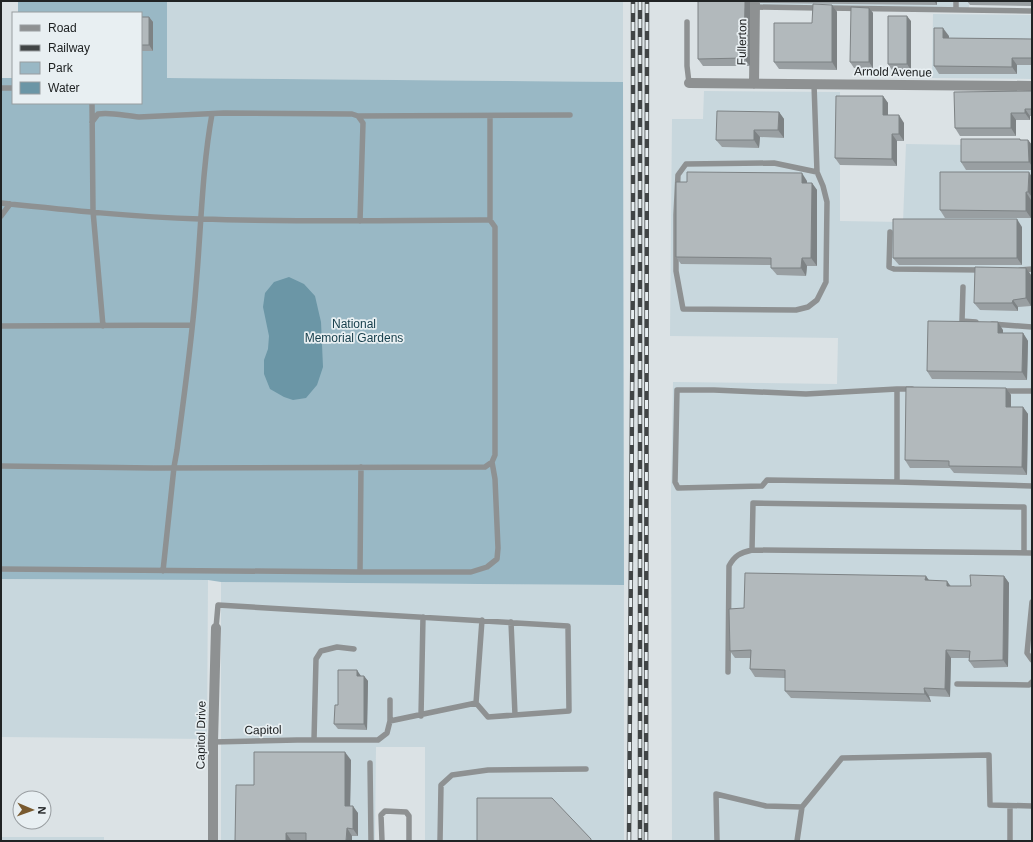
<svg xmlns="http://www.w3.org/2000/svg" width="1033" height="842" viewBox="0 0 1033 842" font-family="Arial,sans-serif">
  <rect width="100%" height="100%" fill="#dbe2e5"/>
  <path fill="#c8d7dd" d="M167 1H623V82L167 78Z
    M758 1H969V8L758 5Z
    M933 14 1032 15V79L932 78Z
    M704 91 840 92V221L903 222 906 144 1032 146V841H672L671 493 673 382 837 384 838 338 670 336 672 119H703Z
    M1 579 208 580 207 739 1 737Z
    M221 582 624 585V841H425V747H376L375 841H221Z
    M1 837H104V841H1Z"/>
  <path fill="#99b8c5" d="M18 1H167V78L623 82 624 585 221 582 208 580 1 579V78H13V103H141V13H18Z"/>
  <path fill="#6b96a6" d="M289 277 304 284 315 296 321 322 323 367 317 385 306 398 293 400 284 397 270 389 264 374V360L268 349 269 336 263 307 265 293 274 282Z"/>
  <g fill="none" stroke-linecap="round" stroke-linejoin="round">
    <path stroke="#8e9192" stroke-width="5.5" d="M956 1V10
      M755 7 819 8
      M827 8 1032 11
      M687 22V66L689 83
      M814 84 817 172 823 186 827 202 826 282 817 300 808 307 796 310 683 309 676 271V215L678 175 686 164 774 163 817 172
      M1 88H13
      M92 103 93 211 103 326
      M358 116 570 115
      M92 122 98 114C112 112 125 116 139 117L224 113 352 114 358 116 363 123 360 221
      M1 203C67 210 134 217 200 219 294 222 388 221 482 220H490L495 227V455L492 462 485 467 154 468 1 466
      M1 216 10 204
      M490 220V116
      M890 232 889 267 894 269 982 270
      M1020 270 1032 269
      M963 287 962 321 976 322
      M992 324 1032 327
      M1 326 192 325
      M897 389 806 394 714 390H677L675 482 678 488 762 486 767 480 897 482
      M912 389H897V482L1032 486
      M1002 391H1032
      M752 550 753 503 1024 507V553
      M1 569 360 572 361 467
      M163 571 174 467 177 450C184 395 192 341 196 286 201 230 202 169 212 114
      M360 572H471L487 567 497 559 498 548 495 479 492 462
      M1032 602 1027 653 1032 660
      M511 622 515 715
      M216 628 218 605C334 612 451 618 568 626L569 711 488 717 476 703 482 620
      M728 672 729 566C735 555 740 553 752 550L1032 553
      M957 684 1029 685 1032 682
      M421 716 423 617
      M390 721 476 703
      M314 740 316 659 321 651 337 647 354 649
      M213 742 297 740H378L387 733 390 721V700
      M370 763 371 841
      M1010 806V841
      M382 841 381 815 385 811 406 812 409 816V841
      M440 841 441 785 452 775 488 770 586 769
      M717 841 716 794 766 806 802 807 842 758 989 755 990 805 1032 806
      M797 841 802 807"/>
    <path stroke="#8e9192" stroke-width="10" d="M689 83 1032 86
      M754 84 755 1
      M213 841V742L216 628"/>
    <g stroke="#404445" stroke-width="4.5">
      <path id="rail" d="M640 1V841
        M629 841 633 257V1
        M646 841 647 1"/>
    </g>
    <use href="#rail" stroke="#e8eff2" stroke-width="3" stroke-dasharray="9" stroke-linecap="butt"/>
  </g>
  <path fill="#999fa2" d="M759 1H937V5L760 3Z
    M967 1H1032V6L970 5Z
    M750 2V66H703L698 59Z
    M832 5 837 12V70L779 69 774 62Z
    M869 8 873 13V68H854L850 62Z
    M141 17H149L153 22V51H141Z
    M911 21V70H892L888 64Z
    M949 36V38L1032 39V65H1017V74H939L934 66Z
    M1032 91V116H1030V120H1016V136H960L955 128Z
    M883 96 888 103V115L904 123V141H897V166L840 165 835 158Z
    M779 112 784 119V138L760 137 759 148 722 147 716 140Z
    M1020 139V140H1028L1032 145V170H966L961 162Z
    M1032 177V200H1031V218H945L940 210Z
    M807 181V183H812L817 190V266H807L806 276 777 275 771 268V265L681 264 676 257Z
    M1022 227V265H899L893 258Z
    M1026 268 1031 275V306L1018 307V311L980 310 974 303Z
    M1003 330V333H1023L1028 341 1027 380 932 379 927 371Z
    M1006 388 1011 395V407H1023L1028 414 1027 475 954 473 950 468H910L905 460Z
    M1004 576 1009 583 1008 667 974 668 969 661V658H951L950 697 929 696 931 702 791 698 785 691V678L755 677 750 669V658H735L730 651 929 580 951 586H971Z
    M361 676H364L368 681 367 730 338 729 334 724 338 705Z
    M351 760 350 806 358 813V836H352L306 840H291V841H235L254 785Z"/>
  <path fill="#7d8284" d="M745 1H749L750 2V66L744 58Z
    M934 1H937V5Z
    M832 5 837 12V70L832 62Z
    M869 8 873 13V68L869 62Z
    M907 16 911 21V70L907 64Z
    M149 17 153 22V51L149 45Z
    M943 28 949 36V46L943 38Z
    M1012 58 1017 65V74L1012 67Z
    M883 96 888 103V123L883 115Z
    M1025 109 1030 116V120L1025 113Z
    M779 112 784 119V138L778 130Z
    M1011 113 1016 120V136L1011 128Z
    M899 115 904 123V141L899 134Z
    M754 130 760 137 759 148 754 140Z
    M892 134 897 141V166L892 159Z
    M1028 140 1032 145V166L1029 162Z
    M1029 172 1032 177V197L1028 192Z
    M802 173 807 181V190L802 183Z
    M812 183 817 190V266L811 258Z
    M1026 192 1031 200V218L1026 211Z
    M1017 219 1022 227V265L1017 258Z
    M802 258 807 266 806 276 801 268Z
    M1026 268 1031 275V306L1026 298Z
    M1013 300 1018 307V311L1012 303Z
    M998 322 1003 330V341L998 333Z
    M1023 333 1028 341 1027 380 1022 372Z
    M1006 388 1011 395V414L1006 407Z
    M1023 407 1028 414 1027 475 1022 467Z
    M926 576 931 583 925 580Z
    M1004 576 1009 583 1008 667 1003 660Z
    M947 581 952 588 947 586Z
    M946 650 951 658 950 697 945 689Z
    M357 670 361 676H357Z
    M364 676 368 681 367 730 364 724Z
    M924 688 929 696 931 702 925 694Z
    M345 752 351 760 350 813 345 806Z
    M353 806 358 813V836L353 829Z
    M347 828 352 836V841H346Z
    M286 833 291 840V841H286Z"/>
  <path fill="#b2b9bc" stroke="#7d8284" d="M698 1H745L744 58 698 59Z
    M813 4 832 5V62H774V23H812Z
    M851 7 869 8V62H850Z
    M888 16H907V64H888Z
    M141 17H149V45H141Z
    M934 28H943V38L1032 39V58H1012V67L934 66Z
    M1032 91V109H1025V113H1011V128H955L954 92Z
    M836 96H883V115H899V134H892V159L835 158Z
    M717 111 779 112 778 130H754V140H716Z
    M961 139H1020V140H1028L1029 162H961Z
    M687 172 802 173V183H812L811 258H802L801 268H771V258L676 257V182H687Z
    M940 172H1029L1028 192H1026V211L940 210Z
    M893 219H1017V258H893Z
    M975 267 1026 268V298L1013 300 1012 303H974Z
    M928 321 998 322V333H1023L1022 372 927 371Z
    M906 387 1006 388V407H1023L1022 467 949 466V461L905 460Z
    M745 573 926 576 925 580 947 581V586H971L970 575 1004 576 1003 660 969 661 970 651 946 650 945 689 924 688 925 694 785 691V670L750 669 751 650 730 651 729 609 744 608Z
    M338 670H357V676H364V724H334L335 705H338Z
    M254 752H345V806H353V829L347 828 346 841H306V833H286V841H235L236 785H254Z
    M477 798H552L591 839V841H477Z"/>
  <g text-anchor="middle" stroke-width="3.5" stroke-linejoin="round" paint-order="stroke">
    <g font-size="12" fill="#202324" stroke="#e8eff2">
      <text transform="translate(742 42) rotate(-89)" y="4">Fullerton</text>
      <text transform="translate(893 72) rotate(1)" y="4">Arnold Avenue</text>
      <text transform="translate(263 730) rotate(-1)" y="4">Capitol</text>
      <text transform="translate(201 735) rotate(-89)" y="4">Capitol Drive</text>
    </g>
    <g font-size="12" fill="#153d4a" stroke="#e8eff2">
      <text x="354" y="328">National<tspan x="354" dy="14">Memorial Gardens</tspan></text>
    </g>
  </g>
  <rect width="1033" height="842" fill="none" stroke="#202324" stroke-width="4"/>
  <rect x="12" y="12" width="130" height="92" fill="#e8eff2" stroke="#989da0"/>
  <rect x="20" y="25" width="20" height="6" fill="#8e9192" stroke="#989da0"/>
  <text x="48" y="32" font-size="12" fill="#202324">Road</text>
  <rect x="20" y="45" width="20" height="6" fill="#404445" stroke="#989da0"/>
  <text x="48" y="52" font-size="12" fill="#202324">Railway</text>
  <rect x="20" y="62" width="20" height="12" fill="#99b8c5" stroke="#989da0"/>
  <text x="48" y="72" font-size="12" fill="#202324">Park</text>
  <rect x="20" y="82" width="20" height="12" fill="#6b96a6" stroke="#989da0"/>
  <text x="48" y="92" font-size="12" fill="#202324">Water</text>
  <g transform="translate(32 810) rotate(92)"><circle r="19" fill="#e8eff2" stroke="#989da0"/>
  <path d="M0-3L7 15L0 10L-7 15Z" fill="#795a2f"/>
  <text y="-6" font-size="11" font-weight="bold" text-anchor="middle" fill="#202324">N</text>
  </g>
</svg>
